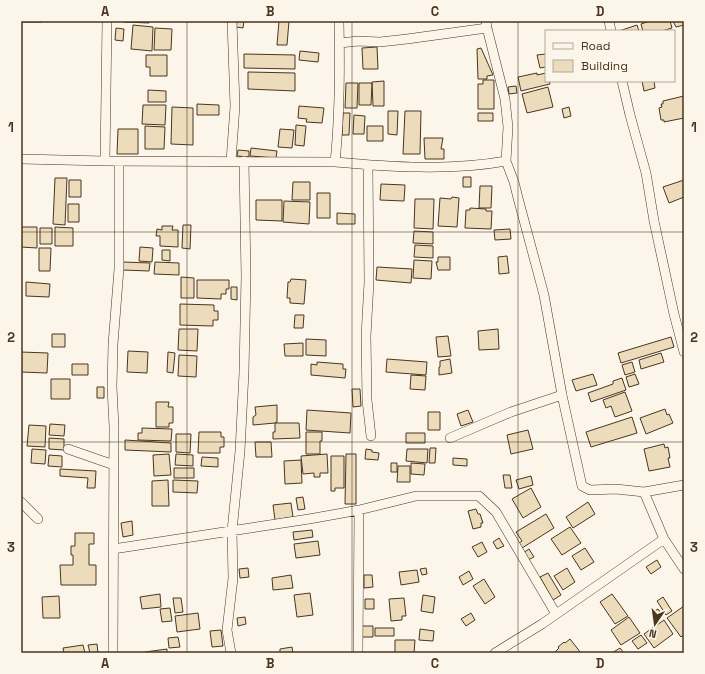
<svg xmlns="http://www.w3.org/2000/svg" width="705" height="674" viewBox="0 0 705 674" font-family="'Space Grotesk',sans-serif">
  <rect width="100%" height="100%" fill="#fbf6e9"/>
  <path fill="#ecdcbc" stroke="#4a3520" d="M21 21H42V22H21Z
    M124 21H149V23L124 22Z
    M237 21H244L243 28 236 27Z
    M279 21H289L287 45H277Z
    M650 21H670L672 28 662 31H643L641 24Z
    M673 21H684V25L676 27Z
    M133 25 153 27 152 51 131 49Z
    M637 25 639 31H619Z
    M116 28 124 29 123 41 115 40Z
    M155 28 172 29 171 50H154Z
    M377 47 378 69H363L362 48Z
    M481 48 493 75 487 76V79H478L477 49Z
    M300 51 319 53 318 62 299 60Z
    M244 54 295 55V69L244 68Z
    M546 54V67L540 68 537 55Z
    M146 55H167V76H150V67H146Z
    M248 72 295 73V91L248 89Z
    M537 73V75L546 73V81H549L550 84 521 91 518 77Z
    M483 80H494V109H478V84H483Z
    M384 81V106H373L372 82Z
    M642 81H654L655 88 644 91Z
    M346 83H358L357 108H345Z
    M359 83H372L371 105H359Z
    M516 86 517 93 509 94 508 87Z
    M548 87 553 107 527 113 522 94Z
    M148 90 166 91V102H148Z
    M684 96V118L664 122V120H661L659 108 662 107 661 104H663V101Z
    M197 104 219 105V115H197Z
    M143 105H166L165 125 142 124Z
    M299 106 324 108 322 123 306 122 307 119 298 118Z
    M172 107 193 108V145L171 144Z
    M569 107 571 116 564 118 562 109Z
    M388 111H398L397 135 388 134Z
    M405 111H421L420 154H403Z
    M343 113H350L349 135H342Z
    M478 113H493V121H478Z
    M354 115 365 116 364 134H353Z
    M296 125 306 126 304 146 295 145Z
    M145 126 165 127 164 149H145Z
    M367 126H383V141H367Z
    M118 129H138V154H117Z
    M280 129 294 130 292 148 278 147Z
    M424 138H443L441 149H444V159H425Z
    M251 148 277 151 276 158 250 156Z
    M238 150 249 151V157L237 156Z
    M463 177H471V187H463Z
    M55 178H67L65 225 53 224Z
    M69 180H81V197H69Z
    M684 180V197L669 203 663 187Z
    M293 182H310V200H292Z
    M381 184 405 185 404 201 380 200Z
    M480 186H492L491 208H479Z
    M317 193H330V218H317Z
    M452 197 459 198 457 227 438 226 440 198 451 199Z
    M415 199H434L433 229 414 228Z
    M256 200H282V221L256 220Z
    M284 201 310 202 309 224 283 222Z
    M68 204H79V222H68Z
    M470 208 486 209V211H492L491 229 465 228 466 210H470Z
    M337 213 355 214V224H337Z
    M183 225H191L190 249 182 248Z
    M162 226H173L172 230H178V247L160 246V236H156L157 229 162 230Z
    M21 227H37V248L21 247Z
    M55 227 73 228V246H55Z
    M40 228H52V244H40Z
    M510 229 511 239 495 240 494 230Z
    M414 231 433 232V244L413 243Z
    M415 245 433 246V258L414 257Z
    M140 247 153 248 152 262 139 261Z
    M39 248H51L50 271H39Z
    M162 250H170V261L162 260Z
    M507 256 509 273 499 274 498 257Z
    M438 257H450V270H438L436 262H438Z
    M414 260 432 261 431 279 413 278Z
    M123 262 150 263 149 271 123 270Z
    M155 262 179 263V275L154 274Z
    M377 267 412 269 411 283 376 280Z
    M181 277 194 278V298H181Z
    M291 279 306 280 304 304 290 303V298H287L288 282H290Z
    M197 280H229V289H226V294H221V299L197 298Z
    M26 282 50 284 49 297 26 296Z
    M231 287H237V300L231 299Z
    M180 304 214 305V311H218V320H213V326L180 325Z
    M295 315H304L303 328H294Z
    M179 329H198L197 351 178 350Z
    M498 329 499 349 479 350 478 331Z
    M52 334H65V347H52Z
    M448 336 451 356 438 357 436 337Z
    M671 337 674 347 621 363 618 353Z
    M306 339 326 340V356L306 355Z
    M303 343V356H285L284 344Z
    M128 351 148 352 147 373 127 372Z
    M21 352 48 353 47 373 21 372Z
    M168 352 175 353 173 373 167 372Z
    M661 353 664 362 641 369 639 360Z
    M179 355 197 356 196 377 178 376Z
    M387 359 427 362 426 375 386 372Z
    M450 359 452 373 439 375V367H440V361Z
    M317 362 343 364V369H346L345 378 311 375V364L317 365Z
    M632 362 635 372 625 375 622 365Z
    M72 364H88V375H72Z
    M593 374 597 385 576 391 572 380Z
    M635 374 639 384 629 387 626 377Z
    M411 375 426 376 425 390 410 389Z
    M622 378 626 390 591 402 588 393 613 384V381Z
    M51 379H70V399H51Z
    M97 387H104V398H97Z
    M352 389H360L361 406 353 407Z
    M625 392 632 411 615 417 611 406 606 408 603 400Z
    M156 402H169L168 407H173V423H169V427H156Z
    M277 405V422L275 423 253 425V417L256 415 255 407Z
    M665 409 667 415 669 414 673 423 646 434 640 418Z
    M307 410 351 413 350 433 306 430Z
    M468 410 473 422 461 426 457 414Z
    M428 412H440V430H428Z
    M632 417 637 433 591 447 586 432Z
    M275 423H299L300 438 273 439V432H275Z
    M50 424 65 425 64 436 49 435Z
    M29 425 46 426 45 447 27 446Z
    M142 428 172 429 171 441 138 440V433H142Z
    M528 430 533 449 511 454 507 435Z
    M199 432H221V437H224V447H220V453H198Z
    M306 432H322V441H320V454H306Z
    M406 433H425V443H406Z
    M176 434H191L190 453 176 452Z
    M49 438 64 439V450L49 449Z
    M125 440 171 443V452L125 450Z
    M255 442H271L272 457H256Z
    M664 444 665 448 668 447 670 458H668L670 467 649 471 644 449Z
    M430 448H436L435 463H429Z
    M32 449 46 450 45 464 31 463Z
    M366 449 372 450V452L379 453 378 460 365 459Z
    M407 449H428L427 463 406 461Z
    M169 454 171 475 154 476 153 455Z
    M176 454 193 455V466L175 465Z
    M327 454 328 473H320V477H314V473L303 474 301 456Z
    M346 454H356V504H345Z
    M49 455 62 456V467L48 466Z
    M331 456H344V488H335V491H331Z
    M202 457 218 458V467L201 466Z
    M453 458 467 459V466L453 465Z
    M301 460 302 483 285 484 284 461Z
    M391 463H397V472H391Z
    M411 463 425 464 424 475 411 474Z
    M398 466H410V482H397Z
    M174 468H194V478H174Z
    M60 469 96 471 95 488H87L88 478 60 476Z
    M503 475H510L512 488H505Z
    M531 476 533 485 519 489 516 480Z
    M168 480 169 506H152V481Z
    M173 480 198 481 197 493 173 492Z
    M531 488 541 507 523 518 512 499Z
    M303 497 305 509 298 510 296 498Z
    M588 502 595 514 573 528 566 517Z
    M291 503 293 517 275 520 273 505Z
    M476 509 478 514H480L483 523H481V527L473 529 468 511Z
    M546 514 554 528 522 548 519 543 522 541 516 532Z
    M132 521 133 535 123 537 121 523Z
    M570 527 581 543 562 555 551 539Z
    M312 530 313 537 294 540 293 532Z
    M75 533H94V544H89V565H96V585H61L60 565H73V555H71V546H75Z
    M499 538 504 546 497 549 493 542Z
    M318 541 320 555 296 558 294 544Z
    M482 542 487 552 478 557 472 547Z
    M585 548 594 562 581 570 572 556Z
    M529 549 534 557 528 560 523 553Z
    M657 560 661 567 651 574 646 567Z
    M248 568 249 577 240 578 239 569Z
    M426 568 427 574 422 575 420 569Z
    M567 568 575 582 563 590 554 576Z
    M417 570 419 582 401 585 399 572Z
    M469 571 473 579 463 585 459 577Z
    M548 573 561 595 553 600 540 577Z
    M291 575 293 588 273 590 272 578Z
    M364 575H372L373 587 364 588Z
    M484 579 495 597 485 604 473 586Z
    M310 593 313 615 297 617 294 595Z
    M160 594 161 607 142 609 140 597Z
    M612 594 628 616 615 624 600 602Z
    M423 595 435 597 433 613 421 611Z
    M59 596 60 618H43L42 597Z
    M663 597 672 611 666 615 657 601Z
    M173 598H181L183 612 175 613Z
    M404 598 406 616H402V620L391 621 389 599Z
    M365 599H374V609H365Z
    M684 606V634L681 637 667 618Z
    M170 608 172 621 162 622 160 609Z
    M658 609 663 616 657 621 651 613Z
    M198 613 200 629 177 632 175 616Z
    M471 613 475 620 466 626 461 619Z
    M245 617 246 624 238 626 237 618Z
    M629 617 640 633 621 645 611 630Z
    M664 620 673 634 654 648 644 634Z
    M362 626H373V637H362Z
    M375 628H394V636H375Z
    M420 629 434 631 433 641 419 640Z
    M221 630 223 646 212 647 210 631Z
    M641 635 647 643 638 649 632 641Z
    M178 637 180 647 169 648 168 638Z
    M570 639 581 653H554L559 648 558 647 564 642 565 643Z
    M395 640H415L414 653H395Z
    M97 644 98 653H90L88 645Z
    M83 645 85 653H64L63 648Z
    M292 647 293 653H280V649Z
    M620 648 624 653H612Z
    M167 649V653H145V652Z"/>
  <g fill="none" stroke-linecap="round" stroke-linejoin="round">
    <g stroke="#4a3520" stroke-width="10">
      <path id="street" d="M486 21 487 28 505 99 508 127 506 161 514 182 518 198 544 295 562 395 582 486 590 490 616 489 644 492 684 485
        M609 21 611 31
        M340 43 358 41 380 42 407 39 487 28
        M622 81 630 115 646 173 654 221 674 314 684 352
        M21 159 105 161 335 162C390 167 451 171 506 161
        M105 161 107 21
        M231 161 235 106 232 21
        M335 162C340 115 340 68 339 21
        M368 165 369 282 366 336 367 400 371 436
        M450 438 511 412 562 395
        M68 449 114 465
        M644 492 664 539 684 569
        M21 502 38 519
        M113 549 309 519 359 510 416 496H479L496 512 556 614
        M113 653 114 427 112 387 113 344 119 269V161
        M231 653 227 630 233 578 232 531 240 451 244 372 246 276 244 161
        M358 653 359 510
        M495 653 542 624 664 539"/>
    </g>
    <use href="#street" stroke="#fbf6e9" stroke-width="9"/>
  </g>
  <path fill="none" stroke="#4a3520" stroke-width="1" stroke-opacity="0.55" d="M187 21V653M352 21V653M518 21V653M21 232H684M21 442H684"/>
  <rect width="705" height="674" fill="none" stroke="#fbf6e9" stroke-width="44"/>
  <rect x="545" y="30" width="130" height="52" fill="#fbf6e9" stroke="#b4a999"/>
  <rect x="553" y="43" width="20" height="6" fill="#fbf6e9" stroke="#b4a999"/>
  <text x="581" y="50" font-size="12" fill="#4a3520">Road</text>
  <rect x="553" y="60" width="20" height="12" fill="#ecdcbc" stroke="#b4a999"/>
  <text x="581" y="70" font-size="12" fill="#4a3520">Building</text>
  <g transform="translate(655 624) rotate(193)" stroke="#fbf6e9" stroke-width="3" paint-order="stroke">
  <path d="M0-3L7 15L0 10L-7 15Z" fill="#4a3520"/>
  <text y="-6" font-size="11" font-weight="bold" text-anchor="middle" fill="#4a3520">N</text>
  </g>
  <rect x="22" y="22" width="661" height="630" fill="none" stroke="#4a3520" stroke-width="1.5"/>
  <g font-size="13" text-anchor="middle" font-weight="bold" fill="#4a3520">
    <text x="105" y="16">A</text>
    <text x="270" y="16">B</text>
    <text x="435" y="16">C</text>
    <text x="600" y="16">D</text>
    <text x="11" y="132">1</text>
    <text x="694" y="132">1</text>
    <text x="11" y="342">2</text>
    <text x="694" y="342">2</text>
    <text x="11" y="552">3</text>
    <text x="694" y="552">3</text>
    <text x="105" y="668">A</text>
    <text x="270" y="668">B</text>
    <text x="435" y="668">C</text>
    <text x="600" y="668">D</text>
  </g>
</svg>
